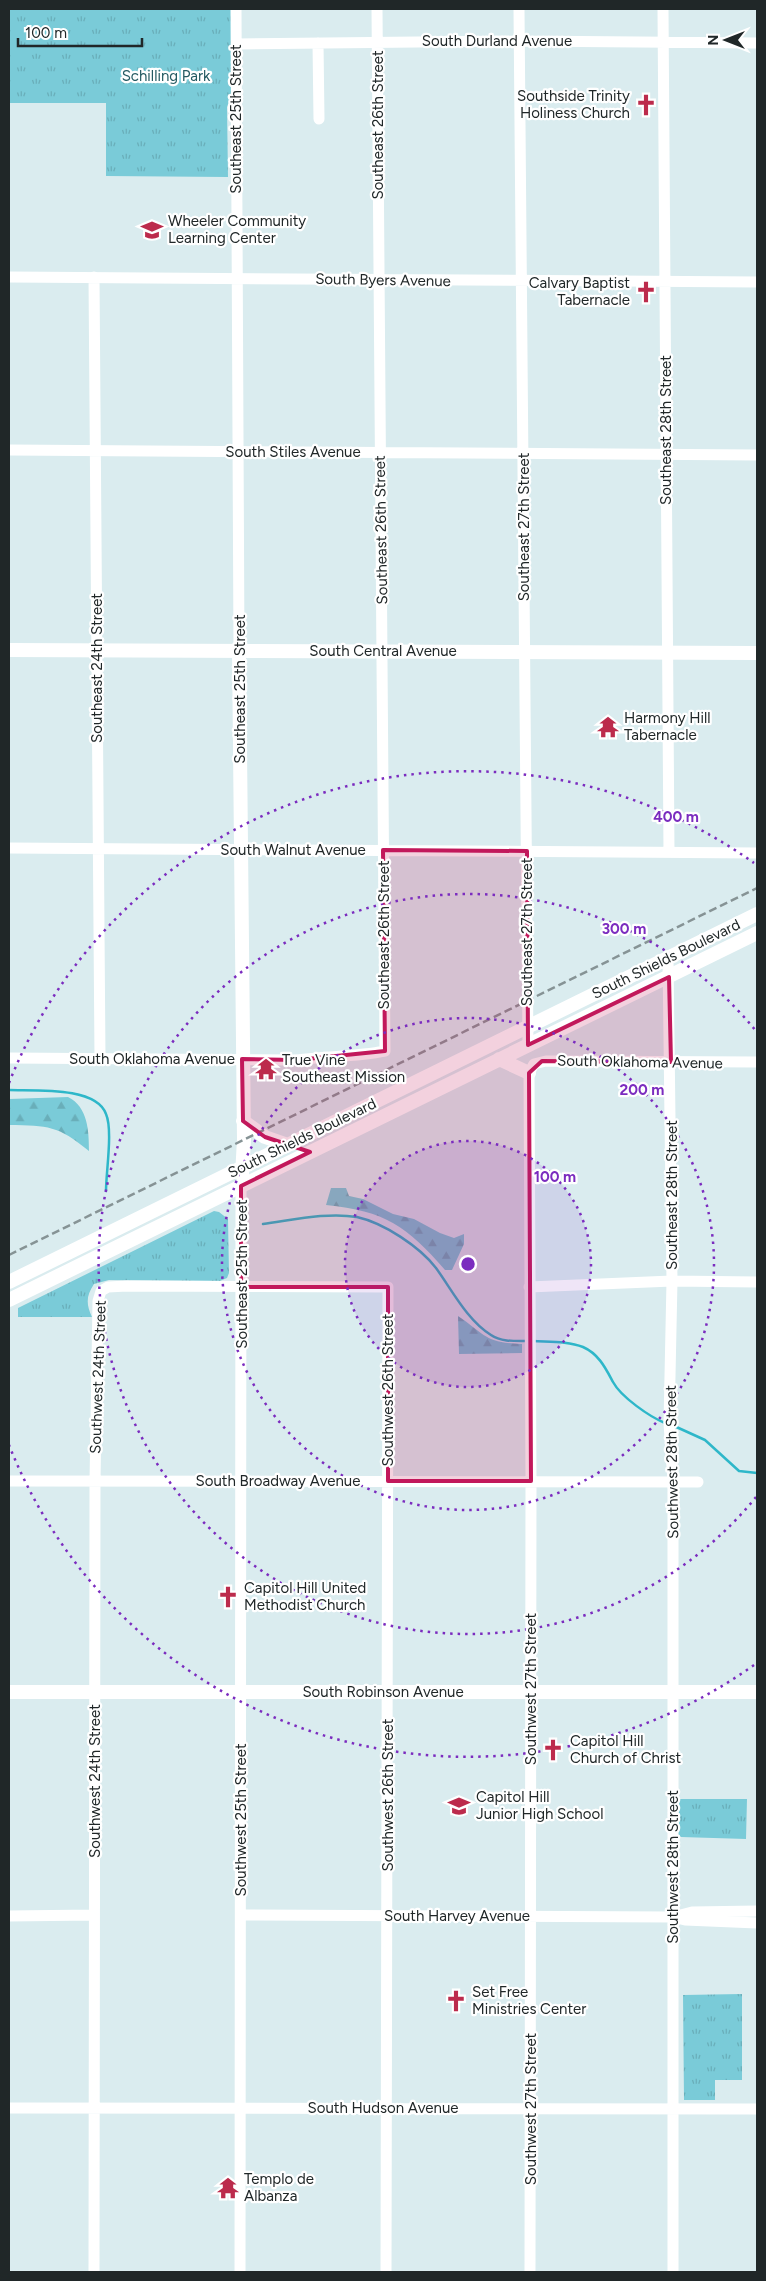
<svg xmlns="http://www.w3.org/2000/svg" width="766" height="2281" viewBox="0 0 766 2281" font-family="Figtree,sans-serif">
  <defs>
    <pattern id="grass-tufts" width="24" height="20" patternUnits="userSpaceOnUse" patternTransform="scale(1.25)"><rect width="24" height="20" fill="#7acbd8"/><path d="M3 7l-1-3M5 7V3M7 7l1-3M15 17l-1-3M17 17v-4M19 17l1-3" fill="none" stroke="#69aeb9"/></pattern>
    <pattern id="forest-firs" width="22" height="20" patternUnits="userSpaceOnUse" patternTransform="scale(1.25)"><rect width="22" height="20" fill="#7acbd8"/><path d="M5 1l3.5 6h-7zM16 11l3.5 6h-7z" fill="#69aeb9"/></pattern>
  </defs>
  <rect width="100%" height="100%" fill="#daecef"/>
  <path fill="url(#grass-tufts)" d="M9 9H231L232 100 227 107 228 177 106 176V103H9Z
    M214 1211 219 1212 228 1219 229 1273 227 1278 220 1281 109 1280 94 1284C86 1296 86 1304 92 1317H18V1308Z
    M679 1799H747L746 1839 681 1837 678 1835Z
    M742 1994V2080H715V2100H684L683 1995Z"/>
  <path fill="url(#forest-firs)" d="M68 1097C88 1107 89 1131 89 1151 57 1125 49 1126 9 1125V1099Z
    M331 1188H346L349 1196 363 1199 393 1214 414 1219 440 1233 454 1238 464 1234V1244L452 1270H445C407 1226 385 1211 326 1205Z
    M458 1316C486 1335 485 1343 522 1344V1353L459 1354Z"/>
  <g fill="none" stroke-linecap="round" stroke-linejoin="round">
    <path stroke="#2eb7c9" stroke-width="2.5" d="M9 1090C34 1091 96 1086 106 1114 113 1130 106 1172 106 1191
      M263 1224C293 1220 327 1212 357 1217 384 1223 420 1247 436 1268 452 1290 467 1320 491 1335 501 1342 516 1341 528 1341
      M533 1341C550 1342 568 1341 583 1347 599 1354 606 1369 613 1382 621 1397 650 1417 665 1423
      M672 1425 705 1440 739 1471 757 1473"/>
    <path stroke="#fff" stroke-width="11" d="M236 9 239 650
      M519 9 528 1045
      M663 9 669 852
      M318 43 319 119
      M236 44 520 41 757 43
      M9 277 757 282
      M94 277 100 1059
      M9 450 757 455
      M9 848 757 853
      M668 958 672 1281 669 1423 673 1481V2272
      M9 1058 297 1060C326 1056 356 1057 385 1051L377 9
      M529 1287 672 1281 757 1282
      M9 1481 698 1482
      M241 1915 673 1917 692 1912 757 1911
      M9 1916 94 1915
      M677 1918 685 1920 757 1923
      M9 2108 757 2109
      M94 2272 95 1481 98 1301 101 1291 108 1287 127 1286 388 1287 386 2272
      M240 2272 241 1186
      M530 2272 531 1481 529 1073 534 1064 546 1061 757 1062"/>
    <path stroke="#fff" stroke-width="14" d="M9 650 757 653
      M239 650 244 1140 242 1175
      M499 1059 529 1073
      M243 1121 265 1137 288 1145
      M9 1282 757 914
      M9 1300 757 933
      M9 1692H757"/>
    <path stroke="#869395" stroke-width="2.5" stroke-dasharray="8 4" stroke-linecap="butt" d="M9 1255 757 888"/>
  </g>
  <path fill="#c2185b" fill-opacity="0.2" stroke="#c2185b" stroke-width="4" stroke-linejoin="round" d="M383 850 527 851 528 1045 669 977 671 1062 542 1061 529 1073 531 1481H388V1287H241V1186L310 1152 265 1137 243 1121 242 1059 297 1060 385 1051Z"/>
  <circle cx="468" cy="1264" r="123" fill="#7b2cbf" fill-opacity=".12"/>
  <g fill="none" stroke="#7b2cbf" stroke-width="2.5" stroke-dasharray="2.5 5">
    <circle cx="468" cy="1264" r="123"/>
    <circle cx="468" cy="1264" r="246"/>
    <path d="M756 1497A370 370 0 1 1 756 1031"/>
    <path d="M754 1665A493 493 0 0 1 9 1445M9 1083A493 493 0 0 1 754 863"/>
  </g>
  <defs>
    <g id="church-bare" transform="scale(1.725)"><path d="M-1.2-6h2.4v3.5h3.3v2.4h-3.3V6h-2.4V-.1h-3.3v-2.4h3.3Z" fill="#bc2b4c" stroke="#fff" stroke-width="2.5" paint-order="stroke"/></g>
    <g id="school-bare" transform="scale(1.725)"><path d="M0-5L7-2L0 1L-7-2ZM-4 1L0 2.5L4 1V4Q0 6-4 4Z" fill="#bc2b4c" stroke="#fff" stroke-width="2.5" paint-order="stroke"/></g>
    <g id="temple-bare" transform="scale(1.725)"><path d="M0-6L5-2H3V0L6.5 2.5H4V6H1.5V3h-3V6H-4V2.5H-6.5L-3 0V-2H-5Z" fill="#bc2b4c" stroke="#fff" stroke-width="2.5" paint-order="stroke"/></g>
  </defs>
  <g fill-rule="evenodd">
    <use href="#church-bare" x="646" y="105"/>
    <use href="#school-bare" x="152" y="230"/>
    <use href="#church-bare" x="646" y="292"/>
    <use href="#temple-bare" x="608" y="727"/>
    <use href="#temple-bare" x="266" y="1069"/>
    <use href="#church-bare" x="228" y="1597"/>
    <use href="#church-bare" x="553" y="1750"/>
    <use href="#school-bare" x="459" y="1806"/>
    <use href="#church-bare" x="456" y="2001"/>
    <use href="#temple-bare" x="228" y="2188"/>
  </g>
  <g text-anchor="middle" stroke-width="4.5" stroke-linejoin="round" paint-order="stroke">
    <g font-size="15" fill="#202728" stroke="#fff">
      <text x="497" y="46">South Durland Avenue</text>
      <text transform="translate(236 119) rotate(-90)" y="5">Southeast 25th Street</text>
      <text transform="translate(378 125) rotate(-90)" y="5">Southeast 26th Street</text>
      <text transform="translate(383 280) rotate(1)" y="5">South Byers Avenue</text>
      <text transform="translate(666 430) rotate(-90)" y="5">Southeast 28th Street</text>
      <text x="293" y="457">South Stiles Avenue</text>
      <text transform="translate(524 527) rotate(-90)" y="5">Southeast 27th Street</text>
      <text transform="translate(381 530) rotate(-91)" y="5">Southeast 26th Street</text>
      <text x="383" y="656">South Central Avenue</text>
      <text transform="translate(97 668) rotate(-90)" y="5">Southeast 24th Street</text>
      <text transform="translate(240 689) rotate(-90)" y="5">Southeast 25th Street</text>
      <text x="293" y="855">South Walnut Avenue</text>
      <text transform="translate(527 932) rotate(-90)" y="5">Southeast 27th Street</text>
      <text transform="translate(384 935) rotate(-90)" y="5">Southeast 26th Street</text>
      <text transform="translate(666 959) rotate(-26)" y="5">South Shields Boulevard</text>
      <text x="152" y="1064">South Oklahoma Avenue</text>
      <text transform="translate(640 1062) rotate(1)" y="5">South Oklahoma Avenue</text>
      <text transform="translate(302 1138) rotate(-26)" y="5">South Shields Boulevard</text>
      <text transform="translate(672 1195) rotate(-90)" y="5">Southeast 28th Street</text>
      <text transform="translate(242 1274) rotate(-90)" y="5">Southeast 25th Street</text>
      <text transform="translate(98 1377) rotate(-88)" y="5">Southwest 24th Street</text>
      <text transform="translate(388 1390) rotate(-90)" y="5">Southwest 26th Street</text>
      <text transform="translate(672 1462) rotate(-91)" y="5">Southwest 28th Street</text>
      <text x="278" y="1486">South Broadway Avenue</text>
      <text transform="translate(531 1689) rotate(-90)" y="5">Southwest 27th Street</text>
      <text x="383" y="1697">South Robinson Avenue</text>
      <text transform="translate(95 1781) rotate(-90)" y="5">Southwest 24th Street</text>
      <text transform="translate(388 1795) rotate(-90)" y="5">Southwest 26th Street</text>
      <text transform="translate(241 1820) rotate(-90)" y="5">Southwest 25th Street</text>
      <text transform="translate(673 1867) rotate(-90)" y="5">Southwest 28th Street</text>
      <text x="457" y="1921">South Harvey Avenue</text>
      <text x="383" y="2113">South Hudson Avenue</text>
      <text transform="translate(531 2109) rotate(-90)" y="5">Southwest 27th Street</text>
    </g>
    <g font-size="15" fill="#245a62" stroke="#fff">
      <text x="166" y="81">Schilling Park</text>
    </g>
    <g font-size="15" fill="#202728" stroke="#fff" text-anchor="start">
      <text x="630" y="101" text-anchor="end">Southside Trinity<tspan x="630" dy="17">Holiness Church</tspan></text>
      <text x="168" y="226">Wheeler Community<tspan x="168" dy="17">Learning Center</tspan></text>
      <text x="630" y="288" text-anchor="end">Calvary Baptist<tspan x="630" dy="17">Tabernacle</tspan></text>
      <text x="624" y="723">Harmony Hill<tspan x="624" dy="17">Tabernacle</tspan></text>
      <text x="282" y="1065">True Vine<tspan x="282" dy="17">Southeast Mission</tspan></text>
      <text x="244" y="1593">Capitol Hill United<tspan x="244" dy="17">Methodist Church</tspan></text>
      <text x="570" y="1746">Capitol Hill<tspan x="570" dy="17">Church of Christ</tspan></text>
      <text x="476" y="1802">Capitol Hill<tspan x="476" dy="17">Junior High School</tspan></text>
      <text x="472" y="1997">Set Free<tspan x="472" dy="17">Ministries Center</tspan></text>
      <text x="244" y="2184">Templo de<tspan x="244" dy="17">Albanza</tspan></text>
    </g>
  </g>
  <circle cx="468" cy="1264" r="8" fill="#7b2cbf" stroke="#fff" stroke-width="2.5"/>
  <g font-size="15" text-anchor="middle" font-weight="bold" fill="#7b2cbf" stroke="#fff" stroke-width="4.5" stroke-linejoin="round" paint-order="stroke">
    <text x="676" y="822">400 m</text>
    <text x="624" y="934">300 m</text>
    <text x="642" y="1095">200 m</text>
    <text x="555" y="1182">100 m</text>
  </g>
  <rect width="766" height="2281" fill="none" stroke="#202728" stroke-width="20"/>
  <g transform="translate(726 40) rotate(270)" stroke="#ffffff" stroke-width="4" paint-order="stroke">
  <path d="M0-4L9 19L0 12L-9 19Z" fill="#202728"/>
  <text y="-8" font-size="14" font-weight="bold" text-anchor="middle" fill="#202728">N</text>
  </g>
  <path d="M18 38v8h124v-8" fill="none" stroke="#202728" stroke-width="2.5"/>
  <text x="25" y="38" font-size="15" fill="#202728" stroke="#ffffff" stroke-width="4" paint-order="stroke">100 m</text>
</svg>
